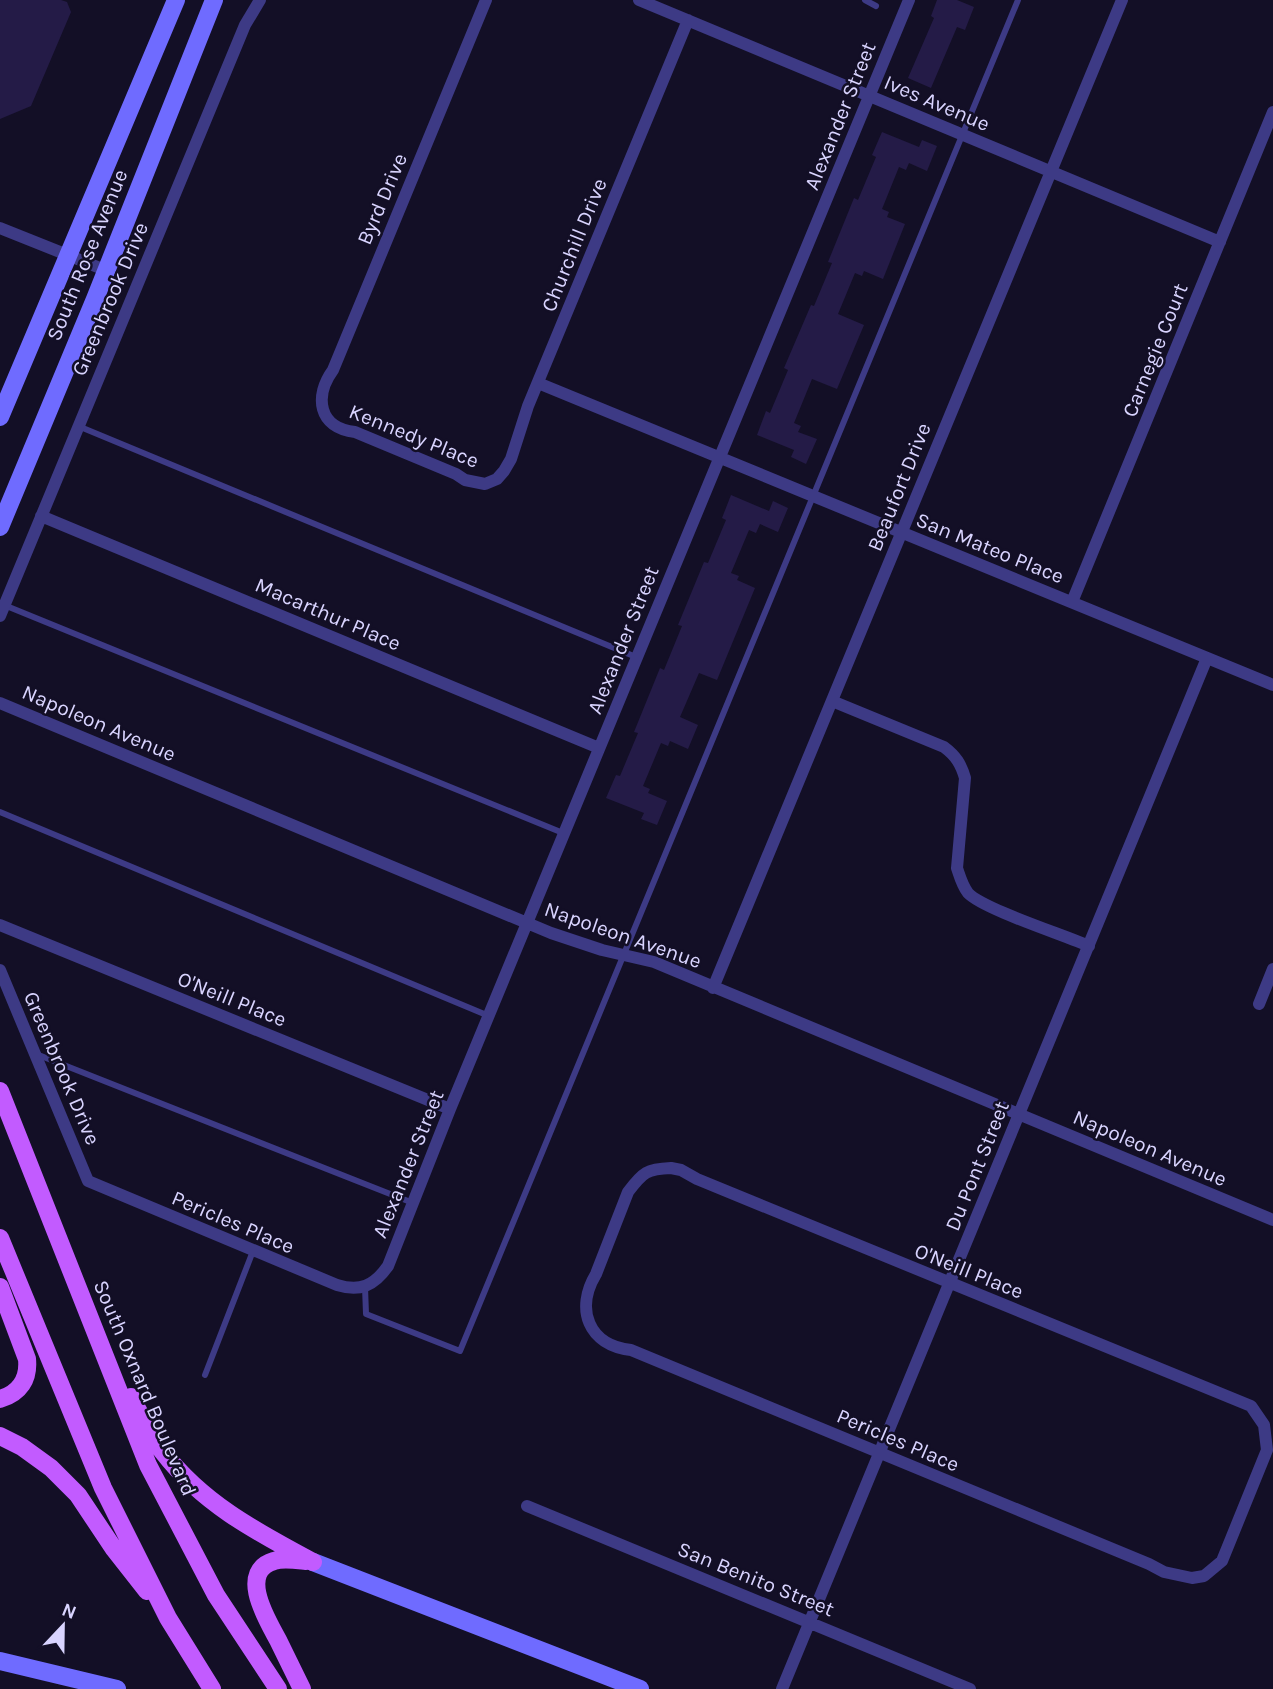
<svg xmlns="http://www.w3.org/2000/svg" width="1273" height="1689" viewBox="0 0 1273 1689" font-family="Karla,sans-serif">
  <rect width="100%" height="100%" fill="#130f26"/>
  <path fill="#241b47" d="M0 0H61L67 2 71 12 31 106 0 119Z
    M937 0H957L974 7 965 30 957 27 931 88 908 78 934 18 931 16Z
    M882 132 919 147 922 140 937 146 927 171 909 163 906 170 899 167 882 209 889 212 887 217 905 224 883 279 864 271 862 276 855 273 838 314 864 325 837 389 812 379 794 423 801 426 798 432 817 439 806 464 791 457 794 450 757 435 766 411 770 413 788 370 784 368 811 305 814 306 832 263 828 262 854 198 858 200 876 157 872 155Z
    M731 495 769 511 773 501 788 508 778 532 760 524 756 533 749 530 731 573 739 576 737 580 755 588 717 680 699 673 680 717 698 725 688 749 670 741 668 746 661 743 643 786 650 789 648 793 667 801 657 825 641 819 644 813 606 798 616 775 620 776 638 733 634 732 660 668 664 670 682 626 678 625 704 562 708 563 726 520 722 518Z"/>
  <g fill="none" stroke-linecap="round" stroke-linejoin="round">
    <path stroke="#3d3a85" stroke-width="6" d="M865 0 876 6
      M78 426 636 657
      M4 605 563 833
      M0 812 489 1016
      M36 1054 413 1203
      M365 1287 366 1314 460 1351 1018 0
      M205 1375 253 1251"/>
    <path stroke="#3d3a85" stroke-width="12" d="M486 0 333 370C314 396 318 428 355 432L456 474 465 480 485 484 497 479 504 471 511 459 528 406 688 20
      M639 0 1220 242
      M0 228 105 270
      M538 383 1273 685
      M41 516 599 748
      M1072 602 1273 112
      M0 616 245 25 260 0
      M832 701 944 747C956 756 961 764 965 778L957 868C960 877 962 885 968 893 983 909 1064 935 1089 946
      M0 703 551 933 602 950 654 962 1273 1220
      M0 925 450 1109
      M0 970 88 1181 337 1285C360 1292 374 1286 388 1266L450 1109 909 0
      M713 988 1122 0
      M1259 1004 1273 969
      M671 1168 681 1170 697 1179 1251 1406 1264 1425 1267 1450 1222 1561 1204 1576 1192 1578 1164 1572 1149 1564 631 1350C588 1345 575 1309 596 1274L628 1192C643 1172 647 1169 671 1168Z
      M527 1506 970 1689
      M782 1689 1207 658"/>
    <path stroke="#6f6bff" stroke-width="18" d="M0 417 176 0
      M0 527 95 299 214 0
      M313 1562 640 1689
      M0 1661 117 1689"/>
    <path stroke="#c25bff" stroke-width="18" d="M0 1091 148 1465 216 1595 278 1689
      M0 1238 103 1488 168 1618 212 1689
      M0 1287 27 1359C29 1379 20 1393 0 1399
      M131 1397C141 1415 150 1436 163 1452 203 1504 257 1532 313 1562
      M0 1436 22 1447 51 1468 78 1495 114 1549 147 1591
      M302 1689C294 1673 286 1656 278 1640 268 1621 237 1572 274 1561 283 1558 296 1560 306 1561"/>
  </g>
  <g text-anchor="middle" stroke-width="5" stroke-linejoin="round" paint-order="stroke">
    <g font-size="21" fill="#d9d4ff" stroke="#130f26">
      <text transform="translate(937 103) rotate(23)" y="7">Ives Avenue</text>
      <text transform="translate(840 116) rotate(-68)" y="7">Alexander Street</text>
      <text transform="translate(382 199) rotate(-67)" y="7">Byrd Drive</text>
      <text transform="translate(574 245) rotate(-68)" y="7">Churchill Drive</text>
      <text transform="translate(87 255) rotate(-68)" y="7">South Rose Avenue</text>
      <text transform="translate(110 299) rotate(-67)" y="7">Greenbrook Drive</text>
      <text transform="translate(1155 350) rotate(-68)" y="7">Carnegie Court</text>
      <text transform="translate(414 436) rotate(22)" y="7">Kennedy Place</text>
      <text transform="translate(899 487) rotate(-68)" y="7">Beaufort Drive</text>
      <text transform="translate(990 548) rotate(22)" y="7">San Mateo Place</text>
      <text transform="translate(328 614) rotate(23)" y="7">Macarthur Place</text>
      <text transform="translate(623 640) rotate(-68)" y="7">Alexander Street</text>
      <text transform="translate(99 723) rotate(23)" y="7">Napoleon Avenue</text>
      <text transform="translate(623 935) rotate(19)" y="7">Napoleon Avenue</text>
      <text transform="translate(232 999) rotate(22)" y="7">O'Neill Place</text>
      <text transform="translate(62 1068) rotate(67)" y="7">Greenbrook Drive</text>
      <text transform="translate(1150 1148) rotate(23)" y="7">Napoleon Avenue</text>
      <text transform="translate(408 1164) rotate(-68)" y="7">Alexander Street</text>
      <text transform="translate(977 1166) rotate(-68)" y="7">Du Pont Street</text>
      <text transform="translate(233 1222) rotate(23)" y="7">Pericles Place</text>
      <text transform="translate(969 1271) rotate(22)" y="7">O'Neill Place</text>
      <text transform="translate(145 1388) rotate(67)" y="7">South Oxnard Boulevard</text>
      <text transform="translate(898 1440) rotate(23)" y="7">Pericles Place</text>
      <text transform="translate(756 1579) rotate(22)" y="7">San Benito Street</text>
    </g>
  </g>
  <g transform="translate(63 1626) rotate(22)" stroke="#130f26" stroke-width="5" paint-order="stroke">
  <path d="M0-5L12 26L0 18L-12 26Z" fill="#d9d4ff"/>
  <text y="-10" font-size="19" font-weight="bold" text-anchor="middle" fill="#d9d4ff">N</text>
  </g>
</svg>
